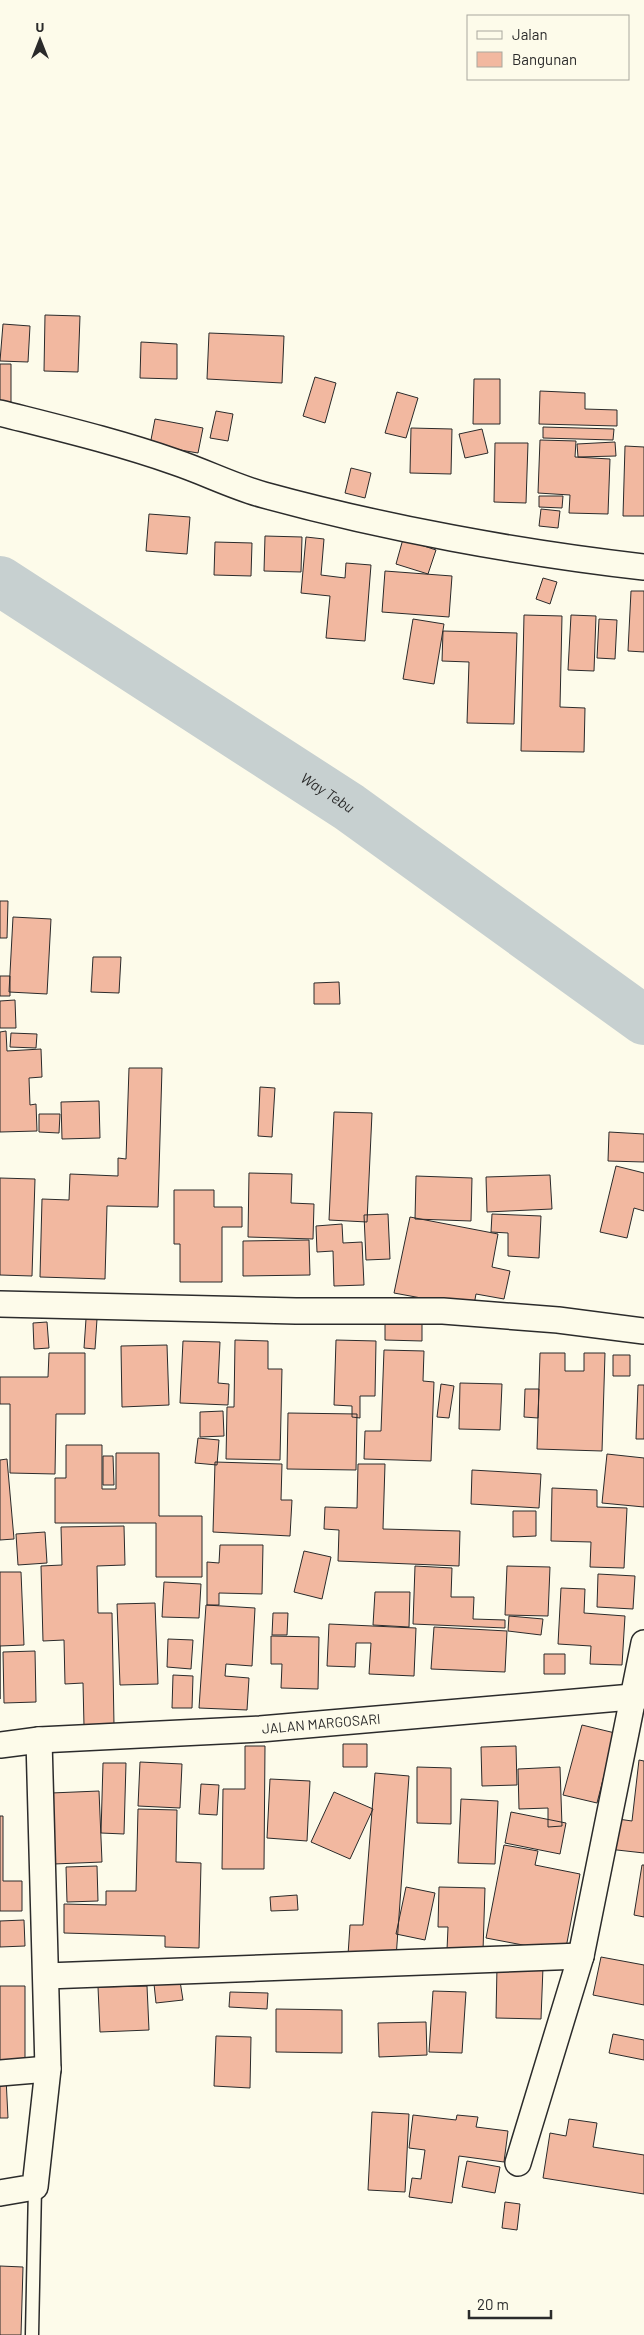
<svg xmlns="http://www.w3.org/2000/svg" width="644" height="2335" viewBox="0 0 644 2335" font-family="Barlow,sans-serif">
  <rect width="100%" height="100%" fill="#fdfbea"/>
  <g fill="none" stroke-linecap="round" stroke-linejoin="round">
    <path stroke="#c7d0d0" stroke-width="50" id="s1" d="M0 581 349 807 644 1020"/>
  </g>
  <path fill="#f2b8a0" stroke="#2b2b2b" d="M45 315 80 316 78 372 44 371Z
    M3 324 30 326 28 362 0 361Z
    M209 333 284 336 282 383 207 379Z
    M141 342 177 344V379L140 378Z
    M0 364H11V402H0Z
    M315 377 336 383 325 423 303 416Z
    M474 379H500V424H473Z
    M540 391 585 393V409L617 410V426L539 424Z
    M397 392 418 398 406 438 385 433Z
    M216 411 233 414 228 441 210 438Z
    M155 419 203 428 198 453 150 445Z
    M543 427 614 429 613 440 543 438Z
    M411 428 452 429 451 474 410 473Z
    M482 429 488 453 465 458 459 434Z
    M540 440 576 441 575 457 610 459 608 514 569 513 570 495 538 493Z
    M615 442 616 456 578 457 577 444Z
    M495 443H528L526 503 494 502Z
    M625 446 644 447V516H623Z
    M351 468 371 473 365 498 345 493Z
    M539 496H563L562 508 539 507Z
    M541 509 560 511 558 528 539 526Z
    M149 514 190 517 187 554 146 551Z
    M265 536 302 537 301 572 264 571Z
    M306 537 324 539 321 575 345 578 346 563 371 565 365 641 326 638 330 596 301 593Z
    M403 539 436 550 428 574 396 564Z
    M215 542 252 543 251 576 214 575Z
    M385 571 452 576 449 617 382 612Z
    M543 578 557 582 550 604 536 599Z
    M631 591H644V652L628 651Z
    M524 615 562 616 560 707 585 708 584 752 521 751Z
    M571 615 596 616 594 671 568 670Z
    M413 619 444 624 434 684 403 679Z
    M599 619 617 620 615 659 597 658Z
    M443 631 517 633 514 724 467 723 469 662 442 661Z
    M0 901H8L7 938H0Z
    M13 917 51 919 47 994 9 992Z
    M93 957H121L119 993 91 992Z
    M0 976H10V996H0Z
    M339 982 340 1004H314V983Z
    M15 1000 16 1028H0V1001Z
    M6 1031 7 1051 41 1049 42 1077 29 1078 30 1105 36 1104 37 1131 0 1132V1032Z
    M11 1033 37 1034 36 1048 10 1047Z
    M129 1068H162L158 1207 107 1206 105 1279 40 1277 42 1199 69 1200 70 1174 118 1176V1158L126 1159Z
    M260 1087 275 1088 272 1137 258 1136Z
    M99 1101 100 1138 62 1139 61 1102Z
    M334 1112 372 1113 367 1222 329 1220Z
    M39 1114H60L59 1133 39 1132Z
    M609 1132 644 1134V1162L608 1161Z
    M616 1166 644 1173V1211L634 1208 627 1238 600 1232Z
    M249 1173 292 1174 291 1203 314 1204 313 1239 248 1237Z
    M550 1175 552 1209 487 1212 486 1177Z
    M416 1176 472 1178 471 1221 415 1219Z
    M0 1178 35 1179 32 1276 0 1275Z
    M174 1190H214V1207H242V1227H222V1282H180V1244H174Z
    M388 1214 390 1259 366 1260 364 1215Z
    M492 1214 541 1216 539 1258 508 1256V1233L491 1232Z
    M410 1217 498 1234 492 1267 510 1271 504 1299 476 1294 474 1305 443 1302 394 1293Z
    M342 1224 343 1243 362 1242 364 1285 334 1286 333 1251 317 1252 316 1226Z
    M309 1240 310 1275 243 1276V1241Z
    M86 1319H97L95 1349 84 1348Z
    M47 1322 49 1348 34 1349 33 1323Z
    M385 1323 422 1324V1341L385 1340Z
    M235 1340 268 1341V1369H282L280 1460 226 1459 227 1407H234Z
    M336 1340 376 1341 375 1396H360V1418L352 1417V1406L334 1405Z
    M183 1341 220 1342 218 1383 229 1384 228 1405 180 1403Z
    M167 1345 169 1405 122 1407 121 1346Z
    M384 1350 424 1351 423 1381 434 1382 431 1461 364 1459 365 1431H381Z
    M49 1353H85V1414H56L55 1474 10 1473V1404H0V1377H48Z
    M540 1353H565V1371H584V1353H605L602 1451 537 1449Z
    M613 1355H630V1376H613Z
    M460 1383 502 1384 500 1430 459 1429Z
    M441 1384 454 1386 449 1418 437 1417Z
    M638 1385H644V1439H636Z
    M525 1389H539L538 1418 524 1417Z
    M223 1411 224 1436 200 1437V1412Z
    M288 1413 357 1414 356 1470 287 1469Z
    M198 1438 219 1440 217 1465 195 1463Z
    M66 1445H102V1489H116V1453H159V1516H202V1577H156V1523H55V1478H66Z
    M607 1454 644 1458V1507L602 1503Z
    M103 1456H113L114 1485H103Z
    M7 1459 14 1539 0 1540V1460Z
    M215 1462 282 1464 281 1500H292L290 1536 213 1532Z
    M358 1464H385L383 1529 460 1531 459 1566 338 1561 339 1530 324 1529 325 1507 357 1508Z
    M472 1470 541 1474 539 1508 471 1504Z
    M552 1488 597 1490V1507L627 1508 624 1568 590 1567 591 1542 551 1541Z
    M513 1511H536V1536L513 1537Z
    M124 1526 125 1565 97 1566 98 1613H112L114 1725 84 1726 83 1683 65 1684 64 1640 43 1641 41 1566 62 1565 61 1527Z
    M45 1532 47 1563 18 1565 16 1534Z
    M220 1545H263L262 1594 219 1593V1605H207V1562L219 1563Z
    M304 1551 331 1557 322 1599 294 1592Z
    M415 1566 452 1568 451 1597H474L473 1619 505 1620V1628L413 1624Z
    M507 1566 550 1567 548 1616 505 1615Z
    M0 1572H21L24 1645 0 1646V1699Z
    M598 1574 635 1576 633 1609 597 1607Z
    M164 1582 201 1584 199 1618 162 1617Z
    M561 1588 585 1589 584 1613 625 1616 622 1665 590 1664 591 1646 558 1644Z
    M375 1592H410L409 1627 373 1625Z
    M155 1603 158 1684 120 1685 117 1604Z
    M206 1605 255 1608 252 1666 226 1664 225 1676 249 1678 247 1710 199 1708Z
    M273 1613H288L287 1635H272Z
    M509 1616 543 1619 541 1635 508 1631Z
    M329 1624 416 1628 414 1676 369 1674 371 1643H356L355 1667 327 1666Z
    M434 1627 507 1631 505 1672 431 1669Z
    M271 1636 319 1637 318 1689 281 1688 282 1664H271Z
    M168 1639 193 1640 191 1669 167 1667Z
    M35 1651 36 1702 4 1703 3 1652Z
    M544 1654H565V1674H544Z
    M173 1675 193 1676 192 1708H172Z
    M582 1725 615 1733 597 1803 563 1795Z
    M343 1744H367V1767H343Z
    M245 1746H265L264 1869H222L223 1789H245Z
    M516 1746 517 1785 482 1786 481 1747Z
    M639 1760 644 1761V1853L608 1849 611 1818 632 1821Z
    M140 1762 182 1764 180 1808 138 1806Z
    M103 1763H126L124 1834 101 1833Z
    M417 1767 451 1768V1824L417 1823Z
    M560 1767 562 1826 548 1827V1808L519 1809 518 1769Z
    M375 1773 409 1776 396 1958 348 1955 350 1925H363Z
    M270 1779 310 1781 307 1841 267 1838Z
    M201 1784 219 1785 217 1815 199 1814Z
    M99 1791 102 1862 54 1864 51 1793Z
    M334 1792 373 1809 350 1859 311 1842Z
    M461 1799 498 1801 495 1864 458 1863Z
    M138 1809 177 1810 176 1862 201 1863 199 1948 165 1947V1936L64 1933V1904L106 1905V1891H136Z
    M511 1812 566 1823 560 1854 505 1843Z
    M0 1816H3V1881H22V1911H0Z
    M504 1845 538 1851 535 1865 580 1874 565 1953 486 1938Z
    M642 1865H644V1917L634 1915Z
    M97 1866 98 1901 67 1902 66 1867Z
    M406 1887 435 1893 425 1940 396 1934Z
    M439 1887 485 1888 483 1951 447 1950 448 1927H438Z
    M297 1895 298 1910 271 1911 270 1897Z
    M24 1920 25 1946 0 1947V1921Z
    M601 1957 644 1965V2005L593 1995Z
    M497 1966 543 1967 541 2019 496 2018Z
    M180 1981 183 2000 156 2003 154 1984Z
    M0 1986H25V2064L0 2063Z
    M147 1986 149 2030 100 2032 98 1987Z
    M433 1991 466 1992 462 2053 429 2052Z
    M230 1992 268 1993 267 2009 229 2007Z
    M276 2009 342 2010V2053L276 2052Z
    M426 2022 427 2055 379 2057 378 2023Z
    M613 2034 644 2040V2060L609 2053Z
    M216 2036 251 2037 250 2088 214 2086Z
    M0 2078H6L8 2118H0Z
    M372 2112 409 2114 405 2192 368 2190Z
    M413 2115 456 2120 457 2115 478 2117 476 2127 508 2131 504 2162 459 2156 452 2203 409 2197 412 2178 421 2179 425 2150 409 2148Z
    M569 2119 597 2123 593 2147 644 2155V2194L543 2178 550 2133 566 2136Z
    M467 2161 500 2167 495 2193 462 2187Z
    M505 2202 520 2204 517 2230 502 2228Z
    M0 2266 23 2267 21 2335H0Z"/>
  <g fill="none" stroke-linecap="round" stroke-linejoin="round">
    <g stroke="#2b2b2b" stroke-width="15">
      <path id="service" d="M32 2335 35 2187"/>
    </g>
    <g stroke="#2b2b2b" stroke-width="28">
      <g id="minor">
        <path d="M0 413C59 428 118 442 175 462 205 472 234 487 264 495 384 528 520 553 644 567"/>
        <path d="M0 1304 296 1311H443L558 1320 644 1331"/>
        <path id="s2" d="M0 1745 39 1740 260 1729 644 1696"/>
        <path d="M46 1976 581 1956"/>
        <path d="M0 2073 48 2069"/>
        <path d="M518 2163 581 1956 644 1643"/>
        <path d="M0 2193 35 2187 48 2069 39 1740"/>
      </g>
    </g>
    <use href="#service" stroke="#fdfbea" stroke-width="12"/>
    <use href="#minor" stroke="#fdfbea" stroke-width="25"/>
  </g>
  <g text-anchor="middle" stroke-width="4" stroke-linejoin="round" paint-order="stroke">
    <g font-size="14" fill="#2b2b2b" stroke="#fdfbea">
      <text dy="5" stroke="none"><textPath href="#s2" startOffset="322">JALAN MARGOSARI</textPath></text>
    </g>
    <g font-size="15" font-style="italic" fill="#2b2b2b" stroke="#fdfbea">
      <text dy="5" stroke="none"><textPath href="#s1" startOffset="390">Way Tebu</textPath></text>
    </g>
  </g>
  <rect x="467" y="15" width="162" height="65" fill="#fdfbea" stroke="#a9a89e"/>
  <rect x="477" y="31" width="25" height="8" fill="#fdfbea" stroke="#a9a89e"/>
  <text x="512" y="40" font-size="15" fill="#2b2b2b">Jalan</text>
  <rect x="477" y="52" width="25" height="15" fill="#f2b8a0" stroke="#a9a89e"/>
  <text x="512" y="65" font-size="15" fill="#2b2b2b">Bangunan</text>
  <g transform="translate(40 40)" stroke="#fdfbea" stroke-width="4" paint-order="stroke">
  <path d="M0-4L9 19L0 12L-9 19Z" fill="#2b2b2b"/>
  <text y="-8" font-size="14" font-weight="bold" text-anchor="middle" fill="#2b2b2b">U</text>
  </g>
  <path d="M469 2310v8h82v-8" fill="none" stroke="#2b2b2b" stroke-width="2.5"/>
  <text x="477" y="2310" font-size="15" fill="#2b2b2b" stroke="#fdfbea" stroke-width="4" paint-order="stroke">20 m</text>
</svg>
